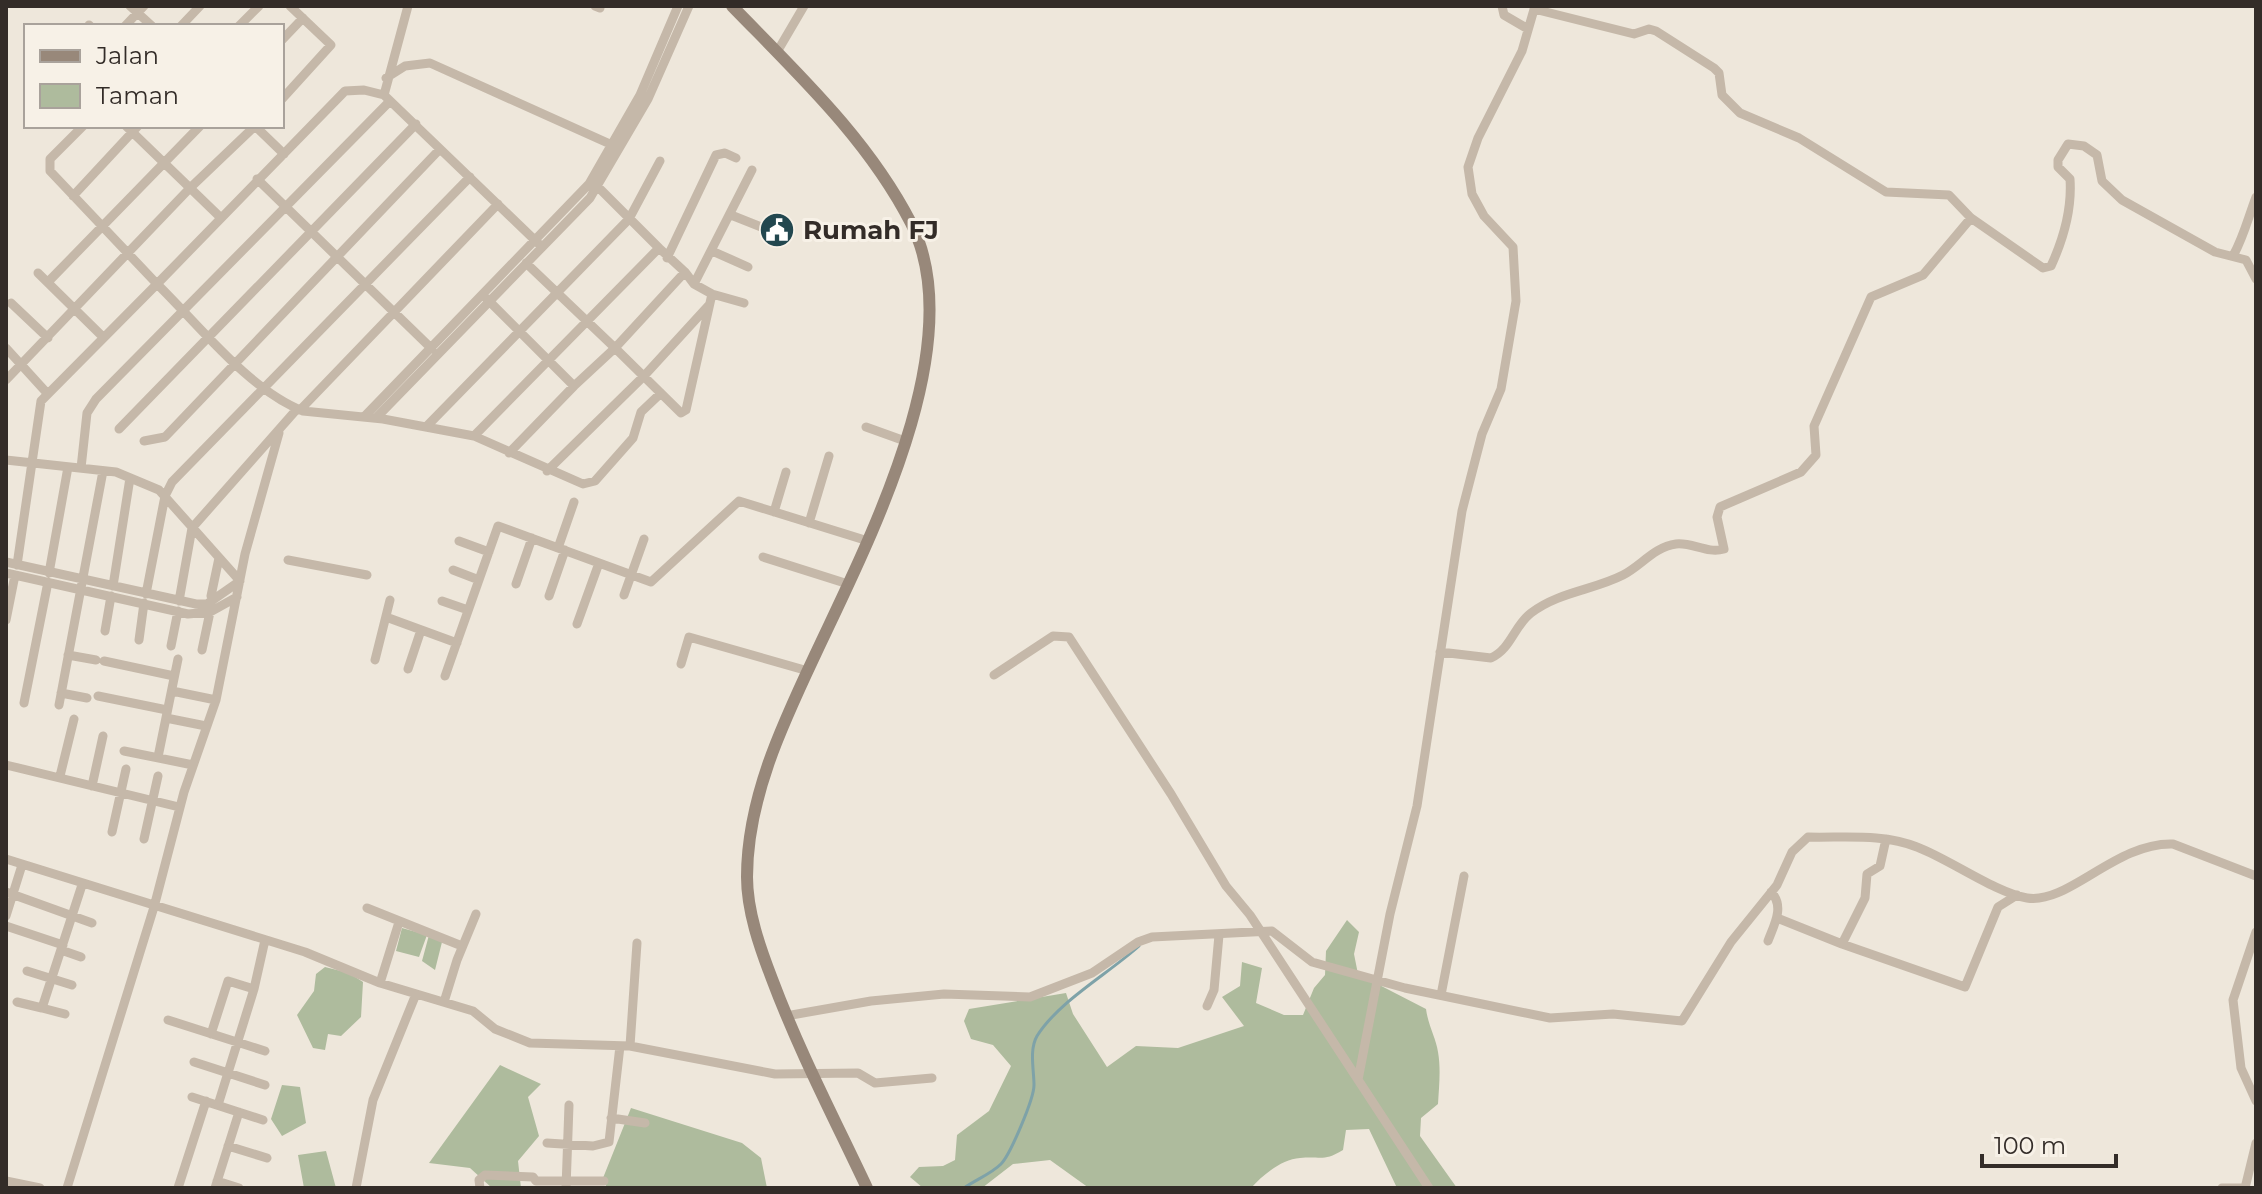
<svg xmlns="http://www.w3.org/2000/svg" width="2262" height="1194" viewBox="0 0 2262 1194" font-family="Montserrat,sans-serif">
  <rect width="100%" height="100%" fill="#eee7db"/>
  <path fill="#aebb9d" d="M1347 920 1359 932 1354 954 1358 974 1426 1009C1428 1025 1436 1038 1438 1052 1441 1069 1439 1087 1438 1104L1421 1118 1420 1136 1457 1188H1397L1369 1129 1346 1130 1343 1150C1323 1162 1322 1156 1300 1158 1282 1159 1263 1175 1251 1188H1089L1050 1160 1013 1164 982 1188H923L910 1177 919 1167 943 1166 955 1160 957 1135 989 1111 1011 1066 993 1045 971 1039 964 1021 969 1009 1066 993 1073 1014 1107 1067 1136 1046 1178 1048 1244 1026 1222 997 1240 986 1242 962 1262 968 1256 1003 1284 1015H1303L1314 988 1325 975 1326 951Z
    M402 928 427 935 419 957 396 951Z
    M429 935 442 942 435 970 422 961Z
    M325 967 349 973 363 982 361 1017 341 1036 328 1034 325 1050 313 1048 297 1015 314 991 316 974Z
    M500 1065 541 1084 528 1097 539 1136 518 1161 521 1188H492L470 1168 429 1163Z
    M282 1085 300 1087 306 1123 282 1136 271 1119Z
    M631 1108 742 1143 761 1158 767 1188H607L603 1178Z
    M326 1151 336 1188H304L298 1155Z"/>
  <g fill="none" stroke-linecap="round" stroke-linejoin="round">
    <path stroke="#7ea2a8" stroke-width="3" d="M964 1188C975 1180 991 1174 1001 1164 1010 1155 1034 1099 1034 1085 1034 1070 1029 1050 1037 1036 1059 1001 1108 974 1139 946"/>
    <path stroke="#c5b8a9" stroke-width="9" d="M130 6 152 26
      M595 6 600 8
      M1502 6 1504 15 1528 29
      M1534 9 1634 34 1649 29 1656 31 1714 68 1719 73 1722 95 1740 113 1799 138 1886 192 1949 195 1971 218 2043 268 2051 266C2063 240 2072 208 2070 179L2058 167V160L2068 144 2084 146 2097 155 2102 181 2122 200 2215 252 2246 260 2256 279
      M89 25 90 26
      M125 26 144 6
      M181 26 200 6
      M239 26 259 6
      M282 40 303 18
      M777 52 804 6
      M386 78 405 66 430 63 610 144
      M384 95 408 6
      M282 99 331 45 290 6
      M126 126 220 217
      M255 126 284 154
      M257 179 432 349
      M73 196 138 126
      M731 215 766 229
      M542 247 384 95 364 90 345 91 157 284C199 325 249 390 303 411L383 419 474 436 583 484 595 481 633 438 641 412 661 393
      M659 248 685 272 615 348 681 413 686 410 712 294 694 284 685 272
      M712 251 748 267
      M2233 256C2244 236 2248 218 2256 197
      M667 258 716 155 725 153 736 158
      M38 273 103 337
      M48 282 200 126
      M694 284 752 170
      M712 294 744 303
      M486 298 574 386 615 348 526 263
      M11 303 48 338
      M6 348 46 392
      M6 380 190 188 255 126
      M300 410 498 204
      M364 417 589 184 640 95 678 6
      M376 418 590 198 648 99 689 6
      M427 426 629 219 660 161
      M866 427 905 441
      M119 429 416 124
      M474 436 659 248 596 185
      M144 441 165 437 440 149
      M509 453 574 386
      M6 460 116 472 159 490 240 581 207 604H196L6 562
      M81 468 87 413 96 399 390 101
      M547 471 644 376 709 305
      M774 512 786 472
      M809 523 829 456
      M459 541 489 552
      M558 548 574 502
      M763 557 848 584
      M288 560 367 575
      M17 565 41 401 157 284 50 171V159L83 126
      M453 570 479 580
      M6 573 188 614 210 612 237 597
      M49 573 68 467
      M516 584 532 538
      M113 586 130 478
      M146 594 165 496 172 482 470 177
      M624 595 644 539
      M211 596 219 558
      M549 596 565 550
      M179 601 192 528 297 409
      M442 601 468 610
      M386 617 457 643
      M6 620 15 575
      M577 624 599 563
      M105 631 111 596
      M139 640 144 603
      M171 646 178 611
      M202 650 210 612
      M1440 652 1491 658C1511 649 1514 626 1531 613 1558 592 1594 590 1623 575 1641 566 1654 547 1676 544 1692 542 1707 554 1724 549L1717 517 1720 507 1801 472 1816 455 1814 426 1871 297 1923 275 1971 218
      M68 655 96 660
      M375 660 390 600
      M104 661 174 676
      M681 664 689 637 808 671
      M408 669 421 630
      M994 675 1053 636 1069 637 1171 794 1226 886 1250 915 1429 1188
      M445 676 498 526 651 582 739 501 868 541
      M172 691 216 700
      M61 693 87 698
      M98 696 167 710
      M24 703 48 582
      M59 705 103 471
      M166 718 206 726
      M124 751 193 765
      M158 757 178 659
      M6 765 179 807
      M60 776 74 719
      M92 786 103 736
      M112 832 126 769
      M144 839 158 776
      M6 859 305 952 380 983 473 1011 495 1029 530 1043 630 1046 775 1074 858 1073 875 1083 932 1078
      M6 892 92 923
      M367 908 462 946
      M6 916 22 865
      M1777 918 1842 944 1865 898 1867 874 1880 866 1886 839
      M6 926 63 945
      M2256 932 2233 1000 2241 1068 2256 1101
      M1768 941C1774 925 1785 906 1771 892
      M1842 944 1965 987 1998 907 2017 895
      M61 950 81 957
      M27 971 72 985
      M380 983 399 922
      M1441 995 1464 876
      M17 1002 42 1008 82 885
      M444 1002 457 960 476 914
      M1207 1006 1214 990 1219 935
      M42 1008 65 1014
      M786 1016 871 1001 944 994 1030 997 1092 973 1138 942 1152 937 1272 931 1312 962 1405 988 1550 1018 1613 1014 1682 1021 1731 942 1777 885 1792 852 1808 837C1843 838 1883 833 1917 847 1949 859 1996 893 2027 898 2068 905 2116 842 2173 844L2256 876
      M168 1020 265 1051
      M211 1034 228 981 254 989
      M630 1046 637 943
      M194 1062 265 1085
      M1358 1080 1390 914 1417 806 1462 511 1482 434 1501 389 1516 301 1513 247 1484 216 1472 194 1468 167 1478 138 1522 51 1535 6
      M192 1097 263 1120
      M218 1105 254 989 265 940
      M611 1118 645 1123
      M547 1143 593 1146 609 1142 620 1046
      M228 1146 267 1158
      M6 1181 40 1188
      M217 1181 239 1188
      M67 1188 154 907 184 792 216 700 245 554 279 433
      M178 1188 206 1101
      M215 1188 239 1112
      M356 1188 373 1100 416 994
      M480 1188 479 1180 485 1175 533 1177 536 1181H604
      M566 1188 569 1105
      M2222 1188H2245
      M2245 1188 2256 1143"/>
    <path stroke="#98887a" stroke-width="12" d="M732 6C797 73 868 139 911 223 972 343 868 542 816 653 783 723 747 798 747 877 747 911 760 948 772 979 799 1051 834 1118 867 1188"/>
  </g>
  <defs>
    <g id="civic-disc" transform="scale(1.8)"><circle r="9.5" fill="#22474f" stroke="#f7f1e7"/><path d="M-.6-6.5H3V-4.5H.6V-3L4-1V1h2V6H-6V1h2V-1L-.6-3ZM-1.2 2.5V6h2.4V2.5Z" fill="#fff"/></g>
  </defs>
  <g fill-rule="evenodd">
    <use href="#civic-disc" x="777" y="230"/>
  </g>
  <g text-anchor="middle" stroke-width="6" stroke-linejoin="round" paint-order="stroke">
    <g font-size="26" font-weight="bold" fill="#332c28" stroke="#f7f1e7" text-anchor="start">
      <text x="803" y="239">Rumah FJ</text>
    </g>
  </g>
  <rect width="2262" height="1194" fill="none" stroke="#332c28" stroke-width="16"/>
  <rect x="24" y="24" width="260" height="104" fill="#f7f1e7" stroke="#a9a29b" stroke-width="2"/>
  <rect x="40" y="50" width="40" height="12" fill="#98887a" stroke="#a9a29b" stroke-width="2"/>
  <text x="96" y="64" font-size="24" fill="#332c28">Jalan</text>
  <rect x="40" y="84" width="40" height="24" fill="#aebb9d" stroke="#a9a29b" stroke-width="2"/>
  <text x="96" y="104" font-size="24" fill="#332c28">Taman</text>
  <path d="M1982 1154v12h134v-12" fill="none" stroke="#332c28" stroke-width="4"/>
  <text x="1994" y="1154" font-size="24" fill="#332c28" stroke="#f7f1e7" stroke-width="6" paint-order="stroke">100 m</text>
</svg>
